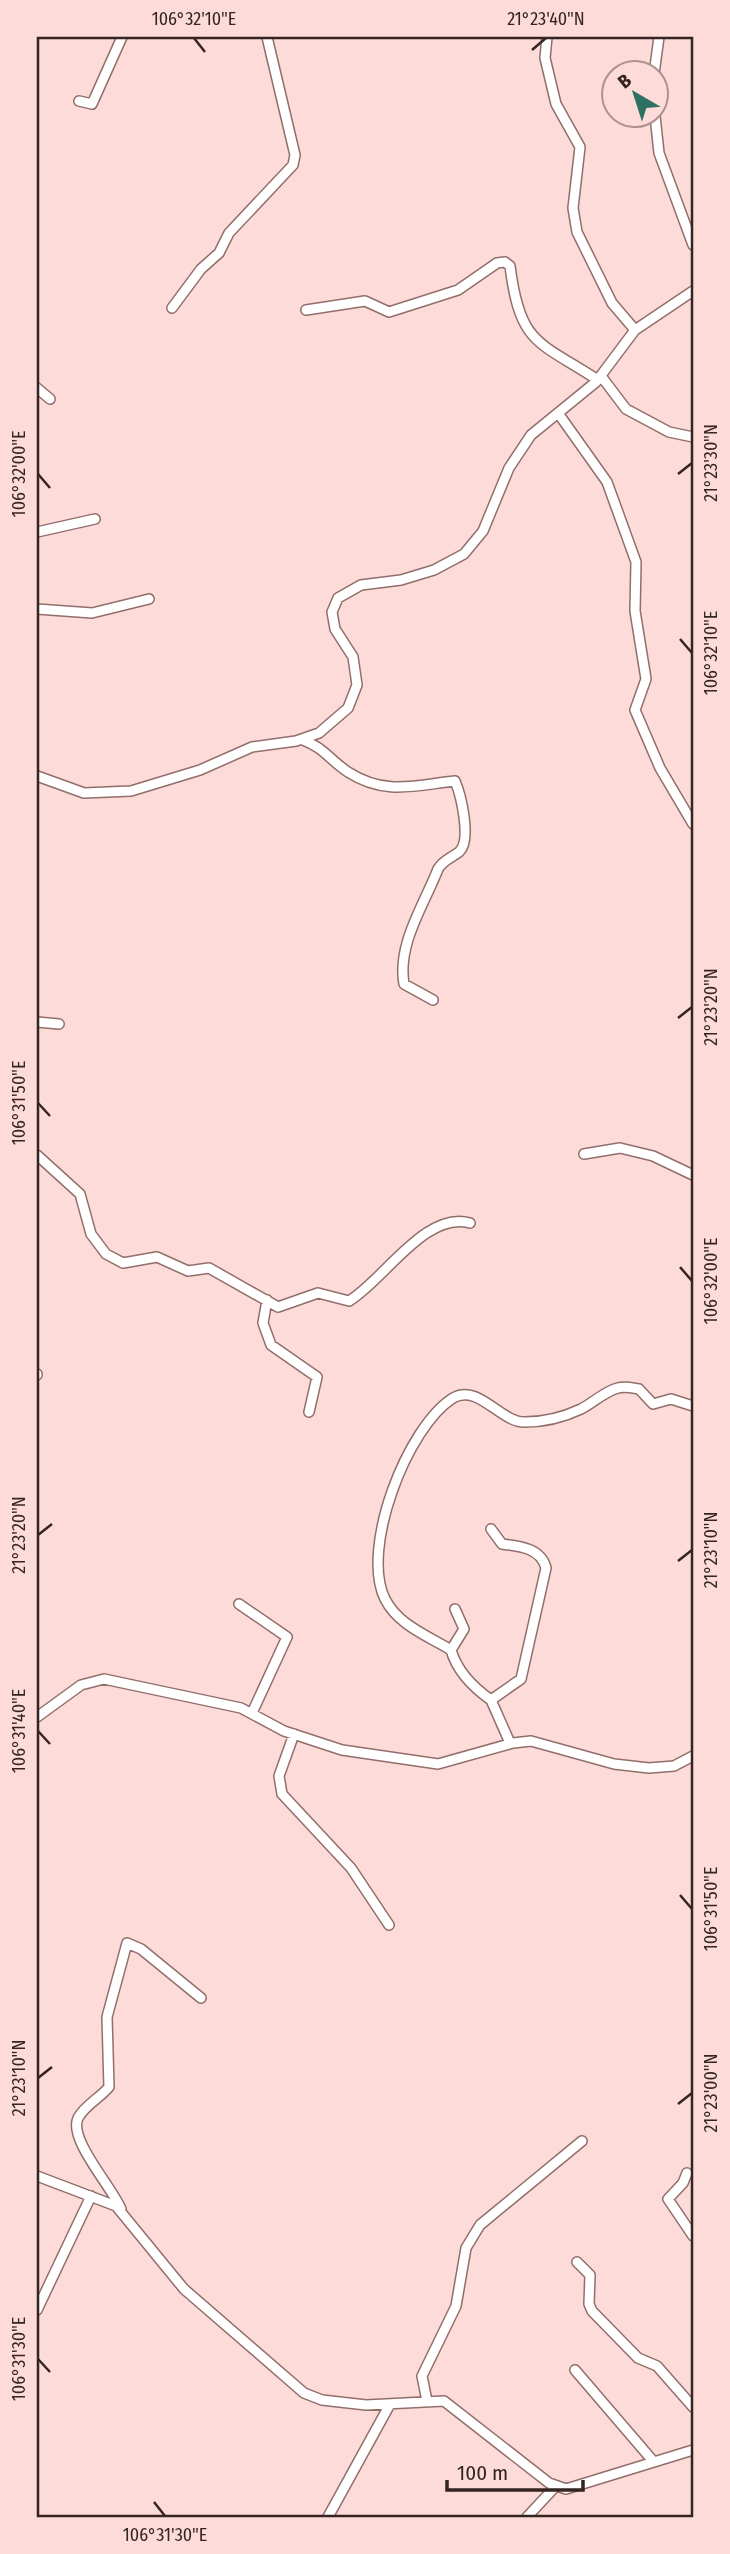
<svg xmlns="http://www.w3.org/2000/svg" width="730" height="2554" viewBox="0 0 730 2554" font-family="'Fira Sans Condensed',sans-serif">
  <rect width="100%" height="100%" fill="#fddbd8"/>
  <g fill="none" stroke-linecap="round" stroke-linejoin="round">
    <g stroke="#926e6b" stroke-width="12">
      <path id="street" d="M547 37 545 58 556 104 580 147 573 208 577 232 612 303 635 330
        M654 74 659 37
        M79 101 92 104 122 37
        M655 116 659 153 693 245
        M172 308 201 269 219 253 229 233 293 165 295 155 267 37
        M306 310 365 301 389 312 458 290 497 263 505 262 510 266C520 345 538 341 598 380
        M601 376 626 409 669 432 693 437
        M37 388 50 399
        M558 413 607 482 636 562 635 611 646 679 635 710 660 768 693 824
        M37 532 95 519
        M37 609 92 613 149 599
        M303 740C323 747 331 761 348 772 385 796 416 785 455 781 461 795 472 841 459 852 451 858 443 860 438 869 424 905 397 944 404 984L433 1000
        M37 776 84 793 131 791 200 770 252 747 296 741 319 733 348 708 357 685 353 657 335 629 332 612 338 598 361 585 401 580 434 570 464 554 483 531 509 468 531 435 596 382 635 330 693 291
        M37 1022 59 1024
        M584 1154 620 1148 653 1156 693 1175
        M37 1155 80 1194 91 1234 106 1254 123 1263 157 1257 188 1271 209 1268 278 1307 318 1293 349 1301C383 1281 426 1210 470 1223
        M267 1300 263 1323 271 1345 317 1377 309 1412
        M37 1374V1375
        M491 1529 502 1544C519 1546 541 1548 546 1568L521 1679 491 1700 510 1743
        M239 1604 287 1637 252 1713
        M455 1609 464 1629 451 1650C457 1671 474 1688 491 1700
        M451 1650C428 1636 398 1625 385 1599 360 1549 407 1427 453 1398 478 1383 501 1423 525 1422 544 1422 564 1417 581 1409 593 1403 605 1391 618 1388 624 1386 633 1388 639 1389L653 1404 671 1399 693 1406
        M37 1717 81 1685 104 1679 241 1708 284 1731 342 1750 438 1764 513 1743 531 1741 614 1764 649 1768 674 1766 693 1756
        M294 1734 279 1776 282 1794 351 1868 389 1925
        M687 2173 683 2183 668 2199 693 2236
        M37 2176 116 2206 184 2289 304 2393 322 2400 366 2405 444 2401 549 2483 566 2489 693 2450
        M121 2209C112 2187 68 2139 78 2118 85 2105 100 2098 109 2087L107 2017 127 1943 141 1949 201 1998
        M577 2262 590 2275 589 2304 592 2311 638 2358 657 2366 693 2407
        M37 2310 91 2196
        M575 2370 653 2461
        M427 2401 422 2376 456 2306 466 2248 480 2225 582 2141
        M328 2517 389 2406
        M527 2517 555 2487"/>
    </g>
    <use href="#street" stroke="#fff" stroke-width="9"/>
  </g>
  <path fill="none" stroke="#342523" stroke-width="2.5" d="M194 38 205 52M532 50 546 38M38 474 50 488M678 474 692 463M680 639 692 653M678 1018 692 1007M38 1103 50 1116M680 1267 692 1281M38 1535 52 1524M678 1561 692 1550M38 1731 50 1744M680 1895 692 1909M38 2078 52 2067M678 2104 692 2093M38 2359 50 2372M154 2502 165 2516"/>
  <rect width="730" height="2554" fill="none" stroke="#fddbd8" stroke-width="77"/>
  <g transform="translate(635 94) rotate(321)"><circle r="33" fill="#fddbd8" stroke="#ad9290" stroke-width="2"/>
  <path d="M0-5L12 26L0 18L-12 26Z" fill="#2e7163"/>
  <text y="-10" font-size="19" font-weight="bold" text-anchor="middle" fill="#342523">B</text>
  </g>
  <path d="M447 2480v10h136v-10" fill="none" stroke="#342523" stroke-width="3.5"/>
  <text x="457" y="2480" font-size="21" fill="#342523" stroke="#fddbd8" stroke-width="5" paint-order="stroke">100 m</text>
  <rect x="38" y="38" width="654" height="2478" fill="none" stroke="#342523" stroke-width="2.5"/>
  <g font-size="18" text-anchor="middle" fill="#342523">
    <text x="194" y="25">106°32'10"E</text>
    <text x="546" y="25">21°23'40"N</text>
    <text transform="translate(711 463) rotate(-90)" y="6">21°23'30"N</text>
    <text transform="translate(19 474) rotate(-90)" y="6">106°32'00"E</text>
    <text transform="translate(711 653) rotate(-90)" y="6">106°32'10"E</text>
    <text transform="translate(711 1007) rotate(-90)" y="6">21°23'20"N</text>
    <text transform="translate(19 1103) rotate(-90)" y="6">106°31'50"E</text>
    <text transform="translate(711 1281) rotate(-90)" y="6">106°32'00"E</text>
    <text transform="translate(19 1535) rotate(-90)" y="6">21°23'20"N</text>
    <text transform="translate(711 1550) rotate(-90)" y="6">21°23'10"N</text>
    <text transform="translate(19 1731) rotate(-90)" y="6">106°31'40"E</text>
    <text transform="translate(711 1909) rotate(-90)" y="6">106°31'50"E</text>
    <text transform="translate(19 2078) rotate(-90)" y="6">21°23'10"N</text>
    <text transform="translate(711 2093) rotate(-90)" y="6">21°23'00"N</text>
    <text transform="translate(19 2359) rotate(-90)" y="6">106°31'30"E</text>
    <text x="165" y="2541">106°31'30"E</text>
  </g>
</svg>
